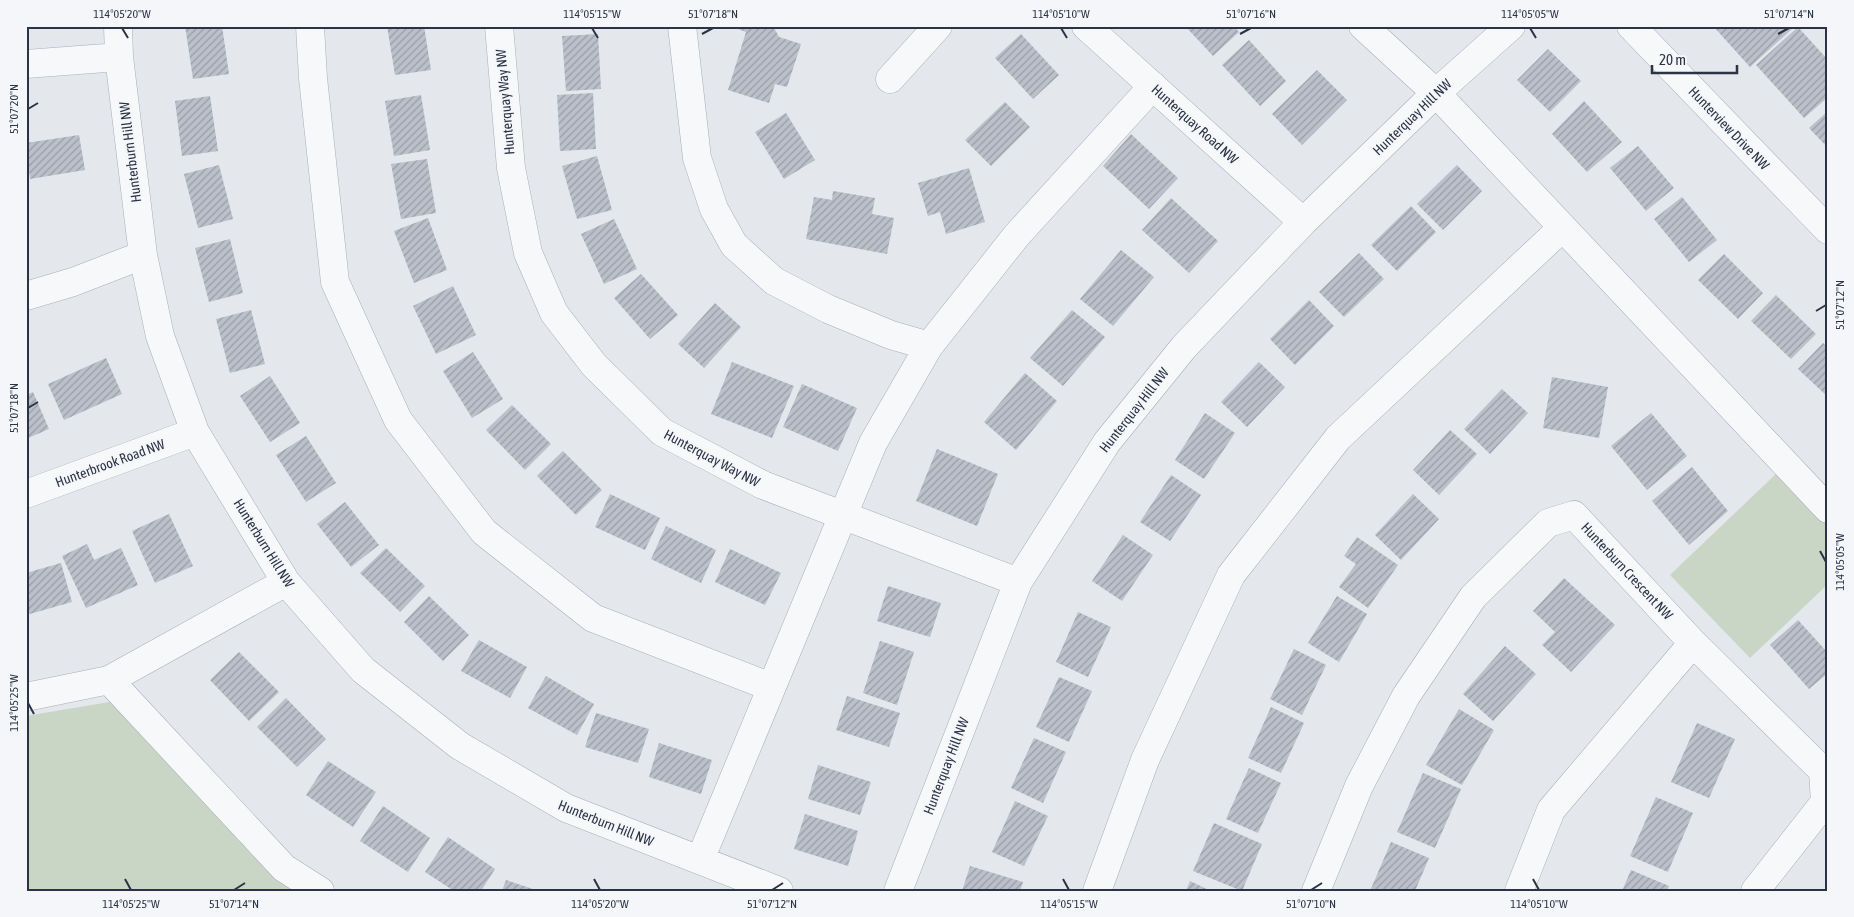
<svg xmlns="http://www.w3.org/2000/svg" width="1854" height="917" viewBox="0 0 1854 917" font-family="'Asap Condensed',sans-serif">
  <defs>
    <pattern id="building-hatch" width="6" height="6" patternUnits="userSpaceOnUse" patternTransform="scale(1.25)"><rect width="6" height="6" fill="#bbc0ca"/><path d="M-1 1l2-2M0 6l6-6M5 7l2-2" fill="none" stroke="#989da6"/></pattern>
  </defs>
  <rect width="100%" height="100%" fill="#e4e7ec"/>
  <path fill="#c9d6c5" d="M1781 469 1828 519V584L1750 658 1670 575Z
    M133 698 309 891H26V716Z"/>
  <path fill="url(#building-hatch)" d="M185 26H222L229 74 193 79Z
    M387 26H424L431 70 395 75Z
    M556 26H585V28L556 29Z
    M730 26H773L779 37 801 44 787 87 775 84 769 103 728 90 746 32Z
    M1185 26H1234L1239 32 1213 56Z
    M1713 26H1789L1792 29 1750 67Z
    M1798 27 1828 60V97L1804 118 1756 65Z
    M598 34 601 89 566 91 562 36Z
    M1021 34 1059 75 1033 99 995 58Z
    M1249 40 1286 81 1260 106 1222 65Z
    M1548 49 1581 81 1550 112 1517 80Z
    M1317 70 1347 100 1302 145 1272 114Z
    M593 93 596 149 560 151 557 95Z
    M421 95 430 150 394 156 385 101Z
    M210 96 218 151 182 156 175 101Z
    M1584 101 1622 142 1587 172 1552 134Z
    M1005 102 1030 127 991 166 965 140Z
    M1828 111V148L1809 128Z
    M786 113 815 160 784 179 755 132Z
    M1131 134 1178 178 1149 209 1103 166Z
    M79 135 85 170 30 179 26 143Z
    M1638 146 1674 188 1646 211 1610 168Z
    M597 156 612 210 577 219 562 166Z
    M427 159 436 213 401 219 391 164Z
    M219 165 233 219 198 228 184 174Z
    M1457 165 1482 191 1443 230 1417 204Z
    M969 168 985 222 946 234 940 212 928 216 918 183Z
    M833 191 875 198 872 214 894 218 887 254 806 239 814 197 832 200Z
    M1682 197 1717 240 1689 262 1654 219Z
    M1171 198 1218 241 1189 273 1142 230Z
    M1411 206 1436 232 1397 271 1371 245Z
    M428 218 447 270 414 283 394 231Z
    M614 219 637 269 604 284 581 234Z
    M230 239 243 293 209 302 195 248Z
    M1121 250 1154 277 1113 326 1080 299Z
    M1359 253 1384 279 1344 317 1319 292Z
    M1724 254 1763 293 1738 319 1698 280Z
    M641 274 678 315 650 339 614 298Z
    M453 286 476 335 436 354 413 306Z
    M1776 295 1816 334 1791 359 1751 321Z
    M1309 300 1334 326 1295 365 1270 339Z
    M715 303 741 327 704 368 678 344Z
    M251 310 265 364 230 373 216 319Z
    M1072 310 1105 337 1063 386 1030 358Z
    M1823 343 1828 347V397L1798 369Z
    M473 352 503 399 472 418 443 371Z
    M106 358 122 394 64 420 48 384Z
    M732 362 794 386 772 438 711 414Z
    M1259 362 1285 387 1247 427 1221 402Z
    M1025 373 1057 401 1016 450 984 422Z
    M270 376 300 423 270 442 240 396Z
    M1552 377 1608 387 1599 438 1543 428Z
    M802 384 857 408 838 451 783 427Z
    M1502 389 1528 413 1490 454 1464 429Z
    M33 392 49 429 26 439V395Z
    M512 405 551 444 525 470 486 430Z
    M1205 413 1235 433 1204 479 1175 460Z
    M1651 413 1687 456 1647 490 1611 446Z
    M1450 430 1477 454 1439 495 1413 470Z
    M306 436 336 483 306 502 276 455Z
    M937 449 998 474 977 526 916 501Z
    M563 451 602 490 576 515 537 476Z
    M1692 467 1728 511 1689 545 1652 501Z
    M1171 475 1201 495 1170 541 1140 522Z
    M610 494 660 518 645 550 595 527Z
    M1413 494 1439 519 1401 560 1375 535Z
    M345 502 379 545 351 567 317 524Z
    M169 514 193 566 155 583 132 531Z
    M666 526 716 550 701 583 651 559Z
    M1123 535 1153 555 1122 601 1092 581Z
    M1357 537 1398 565 1368 608 1339 587 1356 564 1344 556Z
    M87 544 94 560 121 548 138 585 86 608 62 556Z
    M386 548 425 586 400 612 360 573Z
    M730 549 781 573 765 605 715 582Z
    M61 563 72 602 26 615V573Z
    M1564 578 1615 625 1571 672 1542 645 1555 632 1533 611Z
    M888 586 941 603 930 637 877 621Z
    M429 596 469 635 443 661 404 622Z
    M1337 596 1367 614 1339 662 1308 643Z
    M1078 612 1111 627 1088 677 1056 662Z
    M1798 620 1828 653V673L1809 689 1770 645Z
    M479 640 527 667 510 698 461 671Z
    M880 641 914 652 897 705 863 693Z
    M1505 646 1536 674 1493 721 1463 694Z
    M1294 649 1326 665 1302 715 1270 699Z
    M239 652 279 692 249 721 210 680Z
    M546 676 594 704 577 735 528 708Z
    M1059 677 1092 691 1069 742 1036 727Z
    M847 696 900 713 889 747 836 730Z
    M286 698 326 739 297 767 257 727Z
    M1271 707 1304 723 1281 773 1248 758Z
    M1459 709 1494 730 1462 785 1426 765Z
    M596 713 649 729 638 763 585 747Z
    M1697 723 1735 739 1709 798 1671 782Z
    M1034 738 1066 752 1043 803 1011 788Z
    M659 743 712 760 701 794 649 777Z
    M328 761 376 792 353 827 306 795Z
    M818 765 871 782 860 815 808 799Z
    M1249 768 1281 783 1258 833 1226 819Z
    M1423 773 1461 789 1435 848 1397 832Z
    M1656 797 1693 813 1668 872 1630 856Z
    M1015 801 1048 816 1024 866 992 852Z
    M383 806 430 838 408 872 360 841Z
    M805 814 858 831 848 866 794 849Z
    M1214 823 1262 844 1242 891 1193 871Z
    M448 837 495 869 481 891H454L425 872Z
    M1391 842 1429 858 1415 891H1370Z
    M970 866 1023 882 1020 891H962Z
    M1631 870 1669 886 1667 891H1622Z
    M506 880 536 890V891H502Z
    M1190 881 1211 891H1186Z"/>
  <g fill="none" stroke-linecap="round" stroke-linejoin="round">
    <g stroke="#a9aeb7" stroke-width="29">
      <path id="minor" d="M118 26 119 57 143 255 160 336 195 432 286 582 363 670 460 746 566 808 779 891
        M310 26 313 78 335 282 398 420 484 532 593 618 771 687
        M499 26 511 168 528 253 554 313 594 365 662 432 763 485 1018 582
        M682 26 697 158 714 209 734 245 774 281 828 309 891 335 929 346
        M1086 26 1303 222
        M1363 26 1436 93 1828 509
        M1631 26 1828 230
        M26 64 119 57
        M890 79 938 26
        M26 296 73 282 143 255
        M26 494 195 432
        M109 680 284 868 320 891
        M26 697 109 680 286 582
        M700 860 873 443 929 346 1017 235 1153 86
        M898 891 1018 582 1107 442 1184 347 1303 222 1436 93 1511 26
        M1097 891 1145 760 1231 575 1338 438 1562 228
        M1316 891 1359 786 1406 696 1473 597 1548 523 1574 515 1693 643 1823 771 1825 802 1755 891
        M1519 891 1551 810 1693 643"/>
    </g>
    <use href="#minor" stroke="#f7f8fa" stroke-width="28"/>
  </g>
  <path fill="none" stroke="#2b3445" stroke-width="2" d="M122 28 128 38M592 28 598 38M1061 28 1067 38M1530 28 1536 38M702 34 713 28M1240 34 1251 28M1778 34 1789 28M28 109 38 103M1816 311 1826 305M28 408 38 402M1820 551 1826 562M28 703 34 714M125 879 131 890M594 879 600 890M1063 879 1069 890M1533 879 1539 890M234 890 245 883M772 890 783 883M1311 890 1322 883"/>
  <g text-anchor="middle" stroke-width="4" stroke-linejoin="round" paint-order="stroke">
    <g font-size="14" fill="#2b3445" stroke="#f4f6f9">
      <text transform="translate(505 102) rotate(-95)" y="5">Hunterquay Way NW</text>
      <text transform="translate(1412 117) rotate(-44)" y="5">Hunterquay Hill NW</text>
      <text transform="translate(1195 124) rotate(42)" y="5">Hunterquay Road NW</text>
      <text transform="translate(1729 128) rotate(46)" y="5">Hunterview Drive NW</text>
      <text transform="translate(130 152) rotate(-97)" y="5">Hunterburn Hill NW</text>
      <text transform="translate(1134 410) rotate(-52)" y="5">Hunterquay Hill NW</text>
      <text transform="translate(712 458) rotate(28)" y="5">Hunterquay Way NW</text>
      <text transform="translate(110 463) rotate(-20)" y="5">Hunterbrook Road NW</text>
      <text transform="translate(264 543) rotate(58)" y="5">Hunterburn Hill NW</text>
      <text transform="translate(1627 571) rotate(47)" y="5">Hunterburn Crescent NW</text>
      <text transform="translate(946 766) rotate(-69)" y="5">Hunterquay Hill NW</text>
      <text transform="translate(606 823) rotate(22)" y="5">Hunterburn Hill NW</text>
    </g>
  </g>
  <rect width="1854" height="917" fill="none" stroke="#f4f6f9" stroke-width="55"/>
  <path d="M1652 65v8h85v-8" fill="none" stroke="#2b3445" stroke-width="2.5"/>
  <text x="1659" y="65" font-size="15" fill="#2b3445" stroke="#f4f6f9" stroke-width="4" paint-order="stroke">20 m</text>
  <rect x="28" y="28" width="1798" height="862" fill="none" stroke="#2b3445" stroke-width="2"/>
  <g font-size="12" text-anchor="middle" fill="#2b3445">
    <text x="122" y="18">114°05'20"W</text>
    <text x="592" y="18">114°05'15"W</text>
    <text x="713" y="18">51°07'18"N</text>
    <text x="1061" y="18">114°05'10"W</text>
    <text x="1251" y="18">51°07'16"N</text>
    <text x="1530" y="18">114°05'05"W</text>
    <text x="1789" y="18">51°07'14"N</text>
    <text transform="translate(14 109) rotate(-90)" y="4">51°07'20"N</text>
    <text transform="translate(1840 305) rotate(-90)" y="4">51°07'12"N</text>
    <text transform="translate(14 408) rotate(-90)" y="4">51°07'18"N</text>
    <text transform="translate(1840 562) rotate(-90)" y="4">114°05'05"W</text>
    <text transform="translate(14 703) rotate(-90)" y="4">114°05'25"W</text>
    <text x="131" y="908">114°05'25"W</text>
    <text x="234" y="908">51°07'14"N</text>
    <text x="600" y="908">114°05'20"W</text>
    <text x="772" y="908">51°07'12"N</text>
    <text x="1069" y="908">114°05'15"W</text>
    <text x="1311" y="908">51°07'10"N</text>
    <text x="1539" y="908">114°05'10"W</text>
  </g>
</svg>
